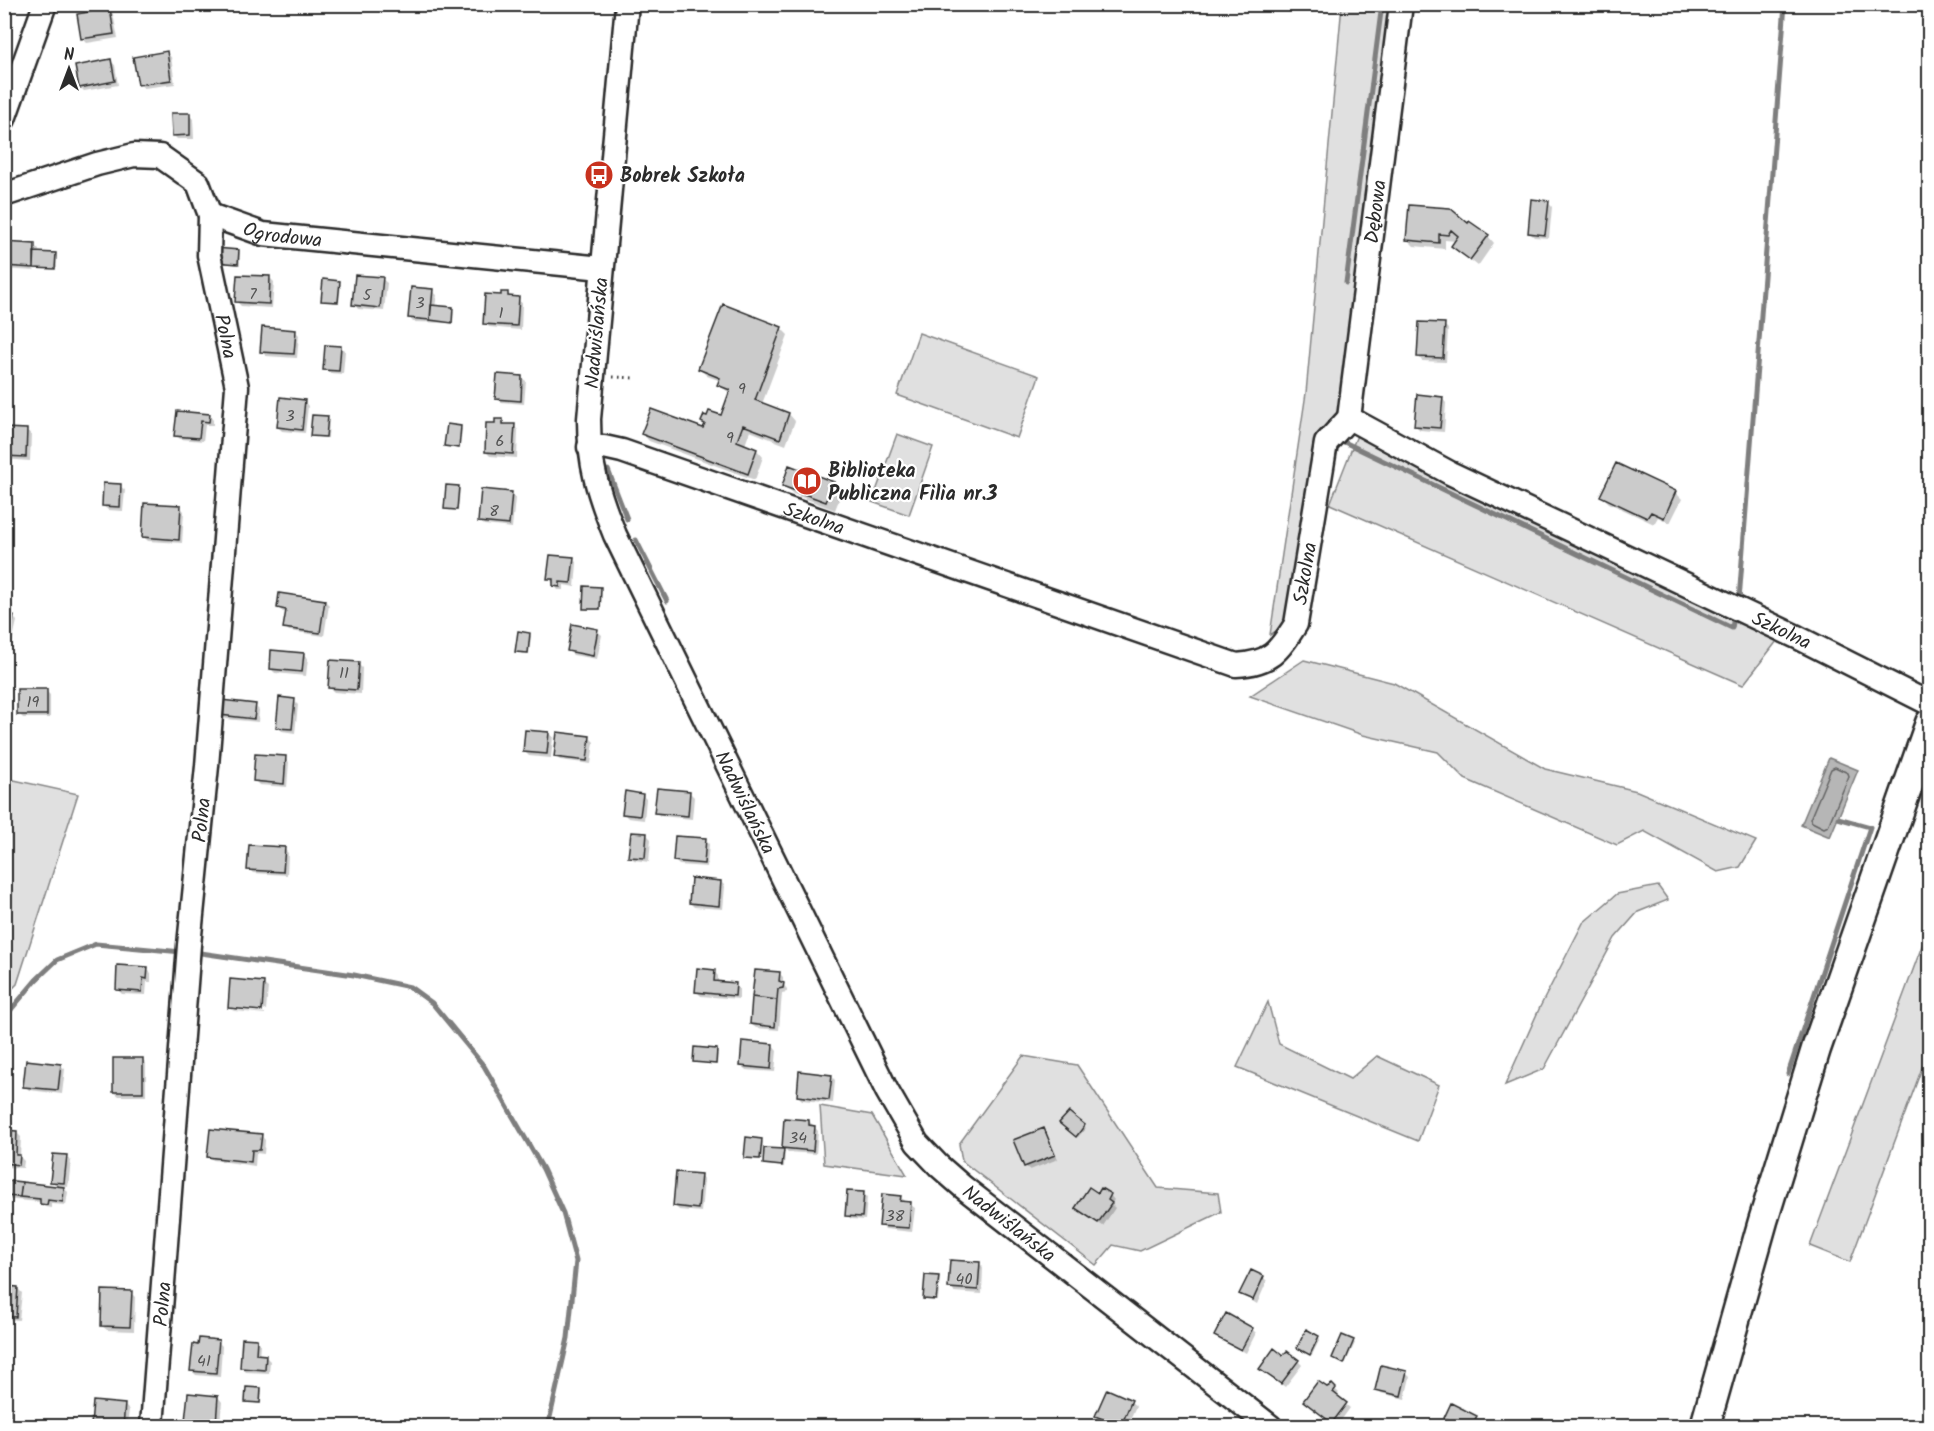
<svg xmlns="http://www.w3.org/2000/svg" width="1934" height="1431" viewBox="0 0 1934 1431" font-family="Kalam,sans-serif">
  <rect width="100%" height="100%" fill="#fff"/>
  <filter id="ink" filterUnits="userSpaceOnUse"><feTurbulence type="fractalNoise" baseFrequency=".0167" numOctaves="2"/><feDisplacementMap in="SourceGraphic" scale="12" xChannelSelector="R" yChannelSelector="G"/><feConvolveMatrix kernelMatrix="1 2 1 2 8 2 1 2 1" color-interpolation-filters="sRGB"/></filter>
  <g filter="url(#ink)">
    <path fill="#e0e0e0" stroke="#868686" stroke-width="1.5" d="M1342 5H1392L1344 411 1289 623 1270 635 1306 393Z
      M919 333 1039 376 1017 438 897 395Z
      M1359 430 1447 479 1777 641 1743 685 1330 504Z
      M897 434 933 447 909 515 872 502Z
      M1304 660 1394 683 1545 769 1637 791 1756 841 1740 867 1718 872 1644 831 1617 845 1465 779 1438 752 1363 735 1250 696Z
      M5 778 78 794 17 984 5 996Z
      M1658 886 1668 900 1638 912 1615 938 1544 1069 1505 1085 1540 1007 1583 923 1617 894Z
      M1929 927V1049L1850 1262 1810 1246Z
      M1268 1002 1279 1044 1350 1079 1377 1056 1439 1085 1418 1141 1237 1067Z
      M1023 1056 1077 1065 1158 1188 1218 1193 1221 1212 1140 1251 1113 1245 1096 1265 962 1161 959 1144Z
      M820 1106 872 1115 907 1175 824 1164Z"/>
    <path fill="#b6b6b6" stroke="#7e7e7e" stroke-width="1.5" d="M1829 758 1858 770 1830 837 1801 825Z"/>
    <path fill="#0003" d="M1722 4H1748L1747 6Z
      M109 10 113 14 118 38 87 43 83 39Z
      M166 53 171 57 175 84 144 88 139 84Z
      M110 61 115 65 118 85 84 91 80 87Z
      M189 115 193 119 194 139H177L173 135Z
      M1548 202 1552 207 1549 238 1534 237 1529 232Z
      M1468 225 1488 236 1494 243 1478 266 1453 246 1456 241 1445 240V249L1414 246 1408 240Z
      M4 244 34 245 39 250 38 254 55 255 57 256V267L37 266V269L29 261 27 263 35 271 4 269Z
      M239 251 240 253V265L218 263Z
      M270 278 274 282 272 308 241 306 237 302Z
      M382 279 387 283 384 311 358 309 354 304Z
      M339 282 341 284 339 303 325 302 323 300Z
      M4 289 12 293 10 308 4 307Z
      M432 291 437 295 435 307 454 311 453 323 413 322 409 317Z
      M508 294 522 303 521 330 489 327 485 323 502 297Z
      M4 319 10 323V338L4 337Z
      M1444 325 1448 329 1446 362 1422 361 1418 356Z
      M781 328 788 335 762 404 789 414 795 421 786 445 750 431 745 445 757 450 763 457 755 480 649 441 643 434 704 430 706 425 702 422 722 417 731 394 719 385 721 381 707 376 700 369Z
      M295 331 299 335 297 358 266 356 261 351Z
      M341 347 345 351 343 374 329 373 324 369Z
      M521 377 526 381 524 404 501 402 497 398Z
      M1442 398 1446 403 1444 432 1420 430 1415 425Z
      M304 401 308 406 305 433 282 431 278 427Z
      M209 415 213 420V425H205L203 441 180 439 176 435Z
      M328 418 329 419 328 438 314 437 312 435Z
      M502 421 507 426H514L518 430 517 458 490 456 486 452 496 425Z
      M460 428 462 429 460 449 447 447 446 446Z
      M4 429 26 430 31 434 30 461 4 459Z
      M833 483 842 492 835 510 793 494 784 485Z
      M120 486 125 490 123 511 108 510 103 506Z
      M458 488 460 489 458 511 447 510 445 509Z
      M1675 492 1682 499 1670 523 1658 517 1654 524 1609 503 1602 496Z
      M511 493 515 498 512 528 484 525 480 521Z
      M180 507 184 511 182 543 148 541 144 537Z
      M573 559 577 563 575 587 564 585V590H558L549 578Z
      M600 589 602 590 601 610H586L585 608Z
      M325 601 329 605 324 636 289 631 285 627 287 613 283 612 278 608Z
      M4 615 13 617 17 621 12 643 4 642Z
      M597 631 602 635 597 659 573 655 568 650Z
      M529 634 531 636 529 654 518 653 517 651Z
      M303 654 308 658 306 676 275 673 271 669Z
      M358 664 362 668 361 694 334 692 329 687Z
      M46 691 50 695V718H23L19 714Z
      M294 701 298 705 295 733 282 731 278 727Z
      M255 706 259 710 258 722 226 719 221 714Z
      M548 733 553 737 551 758 529 756 525 752Z
      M590 738 594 742 591 764 560 760 555 756Z
      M285 758 289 762 287 787 259 785 255 781Z
      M690 793 694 797 692 819 660 816 656 812Z
      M642 795 646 799 644 820 628 818 624 814Z
      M647 835 651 839 649 862 634 860 630 856Z
      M705 840 709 844 707 867 679 865 674 860Z
      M284 849 288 853 287 875 253 873 249 869Z
      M721 882 725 886 723 909 694 907 690 903Z
      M147 969 151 973V982H147L146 995 122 994 117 989Z
      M714 971 718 976V983L735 985 739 989V999L701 996 697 992Z
      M779 973 783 977V984L787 989V992L782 993 779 1030 756 1028 751 1024Z
      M263 984 268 988 266 1010 232 1007V1010L230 1007Z
      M232 1010 265 1013V1014L234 1011Z
      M773 1045 777 1050 775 1072 746 1070 742 1066Z
      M717 1050 718 1052 717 1065 695 1062Z
      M142 1059 146 1063V1096H119L114 1092Z
      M60 1065 65 1069 62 1094 29 1090 25 1086Z
      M831 1076 835 1080 833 1103 802 1100 798 1096Z
      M1069 1114 1086 1128 1078 1137 1061 1123Z
      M809 1121 818 1131 816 1154 788 1152 783 1147Z
      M1043 1130 1047 1134 1058 1159 1030 1170 1025 1166Z
      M4 1132 17 1133 21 1137 20 1157 24 1161 23 1168 4 1167Z
      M261 1135 265 1140 264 1154 256 1153 255 1166 213 1160 209 1156Z
      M761 1140 763 1142 762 1160 748 1159 746 1157Z
      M765 1149 785 1151 784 1167 766 1165 764 1164Z
      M66 1157 71 1161 68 1187 62 1186 68 1192 66 1205 51 1204V1208L45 1207 40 1202 4 1199V1181L58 1187 52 1181Z
      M700 1175 704 1180 701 1212 679 1210 674 1205Z
      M863 1193 867 1197 865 1220 851 1219 847 1215Z
      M1098 1195H1110L1114 1200 1111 1204 1115 1208 1103 1226 1081 1212Z
      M900 1197 915 1208 912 1232 885 1229 881 1225Z
      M979 1263 983 1267 982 1294 954 1292 950 1287Z
      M938 1277 940 1279 938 1301 926 1300 924 1298Z
      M1263 1277 1267 1281 1257 1304 1241 1294Z
      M4 1287 18 1289 22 1293 19 1320 4 1319Z
      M131 1293 135 1297 134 1331 107 1330 102 1326Z
      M1252 1329 1256 1333 1246 1353 1216 1335Z
      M1318 1337 1320 1339 1312 1355 1298 1348Z
      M256 1340 260 1344 259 1356H265L270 1361 269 1373 246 1372 241 1367Z
      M218 1342 222 1346 220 1377 196 1375 192 1371Z
      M1353 1342 1355 1343 1345 1364 1335 1360Z
      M1284 1357 1298 1361 1302 1365 1285 1387 1265 1372Z
      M1406 1373 1410 1377 1405 1399 1381 1393 1377 1389Z
      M1332 1386 1339 1393 1336 1396 1350 1408 1337 1426 1309 1405Z
      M260 1389 262 1391 261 1404 246 1402Z
      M1108 1391 1131 1402 1136 1406 1127 1426H1117L1101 1420 1097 1416Z
      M218 1397 222 1402 220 1423 189 1420V1423L187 1420Z
      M4 1403H8L12 1407V1426H4Z
      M95 1403 125 1406 129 1410 127 1426H93Z
      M1476 1417 1480 1421 1477 1426H1459L1446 1418Z"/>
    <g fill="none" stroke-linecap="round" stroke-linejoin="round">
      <path stroke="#636363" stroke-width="1.5" d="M1835 767 1848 773 1849 776 1828 826 1824 828 1812 822 1810 819 1831 769Z"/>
      <path stroke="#7e7e7e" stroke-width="5" d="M1346 283 1382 4
        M1340 440 1732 628 1734 616
        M608 470 627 519
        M636 540 667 601
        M1739 600 1785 4
        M194 952 354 975 410 987 432 1003 484 1066 543 1169 563 1213 576 1261 568 1338 548 1426
        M4 1018 36 980 57 960 96 944 182 952
        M1788 1074 1870 827 1838 818"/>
    </g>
    <path fill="#cbcbcb" stroke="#2b2b2b" stroke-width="1.5" d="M110 8 114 34 81 39 77 14Z
      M167 51 171 80 138 85 133 57Z
      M111 59 115 81 79 88 75 66Z
      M171 113H190V135L172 136Z
      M1531 199 1549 201 1545 235 1528 233Z
      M1409 205 1450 208 1468 223 1469 221 1489 235 1470 260 1451 246 1458 236 1451 230 1448 235 1439 234V243L1406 240Z
      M4 242 35 244 34 268 4 266Z
      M216 248 239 250 238 264 215 262Z
      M34 252 56 253 55 269 34 268Z
      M237 275 270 276 269 304 235 302Z
      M355 275 383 277 380 308 352 305Z
      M323 279 340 281 338 302 321 301Z
      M411 287 433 289 430 320 408 318Z
      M501 292H508V296L519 297 517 326 483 324 485 294 501 295Z
      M723 304 782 327 755 400 789 413 780 439 743 425 737 441 757 449 748 474 641 434 651 409 703 428 705 424 701 422 704 415 707 416 709 411 721 415 730 390 717 385 720 378 698 369Z
      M431 305 453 307 452 323 430 320Z
      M1419 322 1445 323 1443 358 1417 357Z
      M262 327 296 330 294 354 260 352Z
      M325 345 341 346 339 371 323 370Z
      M497 374 522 376 521 401 495 399Z
      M1417 394 1443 397 1440 428 1414 426Z
      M280 397 305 400 302 430 277 427Z
      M177 411 210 414 209 422 201 421 199 438 174 436Z
      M312 415 328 416 326 437 310 436Z
      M495 419H503V424H515L513 454 485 452 486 423H495Z
      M447 424 461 426 459 448 444 446Z
      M4 428 27 429 26 457 4 456Z
      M1616 463 1676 491 1664 518 1651 512 1647 518 1600 496Z
      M789 465 834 482 826 502 782 486Z
      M103 483 121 484 120 507 102 506Z
      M446 485 459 486 457 510 444 509Z
      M481 489 512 492 509 525 478 522Z
      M144 503 181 505 179 540 142 537Z
      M550 555 574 557 571 583 560 582V587L553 586V579H547Z
      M584 586 601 587 600 609H583Z
      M279 593 325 600 320 633 283 628 286 610 277 608Z
      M4 614 14 616 8 640 4 639Z
      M572 624 598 629 593 656 567 651Z
      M518 631 530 633 528 653 515 652Z
      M271 650 304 653 302 672 270 669Z
      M330 660 359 662 357 690 328 688Z
      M17 689H47V715H17Z
      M279 697 295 699 292 729 276 728Z
      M221 700 256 704 254 719 220 715Z
      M525 730 549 732 547 754 523 752Z
      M557 732 590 736 587 761 554 757Z
      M255 754 286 756 284 784 253 781Z
      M657 788 690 791 688 816 654 813Z
      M625 791 643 794 640 816 622 814Z
      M631 832 647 833 645 858 628 857Z
      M675 836 706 838 704 864 673 861Z
      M249 845 285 847 283 872 247 870Z
      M691 878 721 881 719 906 689 903Z
      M117 965 148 967 147 979 143 978 142 992 116 990Z
      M697 968 715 970 714 981 736 983 735 996 695 992Z
      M755 970 780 972 779 981 784 983 783 988 778 989 777 1000 752 997Z
      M230 979 264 982 262 1011 228 1008Z
      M752 997 777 1000 775 1027 750 1024Z
      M742 1041 773 1044 771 1069 740 1066Z
      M694 1047 717 1049 716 1064 693 1062Z
      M113 1058H143V1092H113Z
      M26 1060 61 1064 58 1090 23 1087Z
      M799 1071 832 1075 829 1100 797 1096Z
      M1069 1112 1085 1125 1076 1137 1059 1123Z
      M784 1118 809 1120V1125L815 1126 813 1151 782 1148Z
      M1044 1128 1055 1155 1024 1167 1013 1140Z
      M210 1129 262 1134 260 1150H252L251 1162 207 1157Z
      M4 1130 17 1131 16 1155H20L19 1165 4 1163Z
      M746 1137 762 1139 760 1159 744 1158Z
      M764 1148 784 1149 782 1166 763 1164Z
      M53 1154 67 1155 64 1183 50 1182Z
      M676 1172 701 1174 698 1209 673 1206Z
      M4 1180 22 1182 20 1197 4 1196Z
      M22 1182 64 1187 63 1202 48 1200 47 1205 40 1204V1199L20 1197Z
      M1089 1187 1098 1193 1101 1188 1111 1194 1108 1200 1112 1203 1098 1223 1075 1208Z
      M847 1191 864 1192 862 1217 845 1216Z
      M882 1194 901 1196 900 1201 911 1202 909 1228 879 1226Z
      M950 1260 980 1262 978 1290 948 1288Z
      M1251 1270 1264 1276 1253 1300 1239 1294Z
      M925 1275 939 1276 936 1300 923 1299Z
      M4 1286 18 1287 16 1317 4 1316Z
      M102 1290 132 1291 130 1327 101 1326Z
      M1226 1313 1253 1328 1241 1350 1214 1336Z
      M1306 1329 1319 1336 1310 1355 1297 1348Z
      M1342 1335 1354 1340 1344 1364 1332 1358Z
      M199 1338 219 1340 216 1373 190 1371 193 1344 198 1345Z
      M242 1338 257 1339 256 1354 266 1355 265 1370 240 1368Z
      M1274 1348 1283 1355 1287 1351 1299 1360 1281 1384 1259 1369Z
      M1381 1365 1407 1371 1401 1396 1375 1390Z
      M1318 1381 1327 1387 1332 1384 1336 1388 1333 1392 1347 1403 1332 1423 1303 1401Z
      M246 1387 261 1388 260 1403 245 1402Z
      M1107 1389 1132 1400 1121 1426 1095 1416Z
      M188 1393 218 1396 216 1424 185 1421Z
      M4 1401H9L8 1426H4Z
      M93 1401 125 1404 123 1426H91Z
      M1451 1403 1477 1416 1471 1426H1461L1444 1418Z"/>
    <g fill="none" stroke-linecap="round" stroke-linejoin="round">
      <g stroke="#2b2b2b" stroke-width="27">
        <g id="minor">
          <path id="s1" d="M627 4 589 419C589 465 598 493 615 535L887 1091 917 1143 939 1166 963 1187 1270 1426"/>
          <path d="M4 119 45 4"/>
          <path id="s2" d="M4 195 97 164 134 155 160 156 198 183 210 215 209 255 237 387 207 766 189 945 152 1426"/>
          <path id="s3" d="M210 215 263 234 602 268"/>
          <path id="s4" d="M1349 418 1450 473 1797 637 1930 704"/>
          <path id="s5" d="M1349 418 1401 4"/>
          <path id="s6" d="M589 447H604L622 451 1236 665C1271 663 1278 652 1296 624L1326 443 1349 418"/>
        </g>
      </g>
      <g stroke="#2b2b2b" stroke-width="33">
        <path id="major" d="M1705 1426 1763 1221 1816 1049 1930 723"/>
      </g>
      <path stroke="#2b2b2b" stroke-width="3" stroke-dasharray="1.5 4.5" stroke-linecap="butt" d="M613 377 635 378"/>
      <use href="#minor" stroke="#fff" stroke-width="22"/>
      <use href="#major" stroke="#fff" stroke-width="28"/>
    </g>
  </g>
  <defs>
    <g id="bus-disc" transform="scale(1.5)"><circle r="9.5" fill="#c8321e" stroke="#fff"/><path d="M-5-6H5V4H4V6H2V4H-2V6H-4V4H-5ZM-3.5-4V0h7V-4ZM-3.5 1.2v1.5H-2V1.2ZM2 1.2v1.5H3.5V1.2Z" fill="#fff"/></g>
    <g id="library-disc" transform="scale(1.5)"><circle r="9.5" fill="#c8321e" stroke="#fff"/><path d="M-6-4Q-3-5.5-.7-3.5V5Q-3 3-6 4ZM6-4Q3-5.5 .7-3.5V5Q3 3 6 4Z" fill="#fff"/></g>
  </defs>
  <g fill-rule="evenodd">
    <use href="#bus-disc" x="599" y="175"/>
    <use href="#library-disc" x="807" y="481"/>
  </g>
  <g text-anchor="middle" stroke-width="4.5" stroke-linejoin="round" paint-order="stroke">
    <g font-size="16" fill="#535353">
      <text x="253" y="299">7</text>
      <text x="367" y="300">5</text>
      <text x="420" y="308">3</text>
      <text x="501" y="318">1</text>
      <text x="742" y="394">9</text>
      <text x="290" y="421">3</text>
      <text x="730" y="443">9</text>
      <text x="500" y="446">6</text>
      <text x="494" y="516">8</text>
      <text x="344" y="678">11</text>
      <text x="33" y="707">19</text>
      <text x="798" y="1143">34</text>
      <text x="895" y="1221">38</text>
      <text x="964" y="1284">40</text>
      <text x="204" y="1366">41</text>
    </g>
    <g font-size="20" font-weight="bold" fill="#2b2b2b" stroke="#fff" text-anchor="start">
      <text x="620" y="182">Bobrek Szkoła</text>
      <text x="828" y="477">Biblioteka<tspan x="828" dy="23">Publiczna Filia nr.3</tspan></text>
    </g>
    <g font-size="20" fill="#2b2b2b" stroke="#fff">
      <text dy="7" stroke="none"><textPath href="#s5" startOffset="208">Dębowa</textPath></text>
      <text dy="7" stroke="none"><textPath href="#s3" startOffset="76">Ogrodowa</textPath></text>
      <text transform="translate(596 333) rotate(-85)" y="7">Nadwiślańska</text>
      <text dy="7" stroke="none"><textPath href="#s2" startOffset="366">Polna</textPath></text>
      <text dy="7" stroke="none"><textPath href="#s6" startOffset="237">Szkolna</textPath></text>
      <text dy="7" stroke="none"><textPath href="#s6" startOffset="812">Szkolna</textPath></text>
      <text dy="7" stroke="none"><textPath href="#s4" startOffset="482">Szkolna</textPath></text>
      <text dy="7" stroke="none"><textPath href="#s1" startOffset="834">Nadwiślańska</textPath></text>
      <text transform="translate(201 820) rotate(-84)" y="7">Polna</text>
      <text dy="7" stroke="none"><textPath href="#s1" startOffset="1338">Nadwiślańska</textPath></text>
      <text transform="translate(162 1304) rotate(-85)" y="7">Polna</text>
    </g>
  </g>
  <rect width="1934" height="1431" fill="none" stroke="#fff" stroke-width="24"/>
  <rect x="12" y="12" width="1910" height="1407" fill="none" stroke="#2b2b2b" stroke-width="2" filter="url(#ink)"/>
  <g transform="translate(69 69)" stroke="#ffffff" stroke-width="4.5" paint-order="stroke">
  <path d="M0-4.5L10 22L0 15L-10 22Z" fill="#2b2b2b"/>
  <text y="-9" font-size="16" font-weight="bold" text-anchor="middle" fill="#2b2b2b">N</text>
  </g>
</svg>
